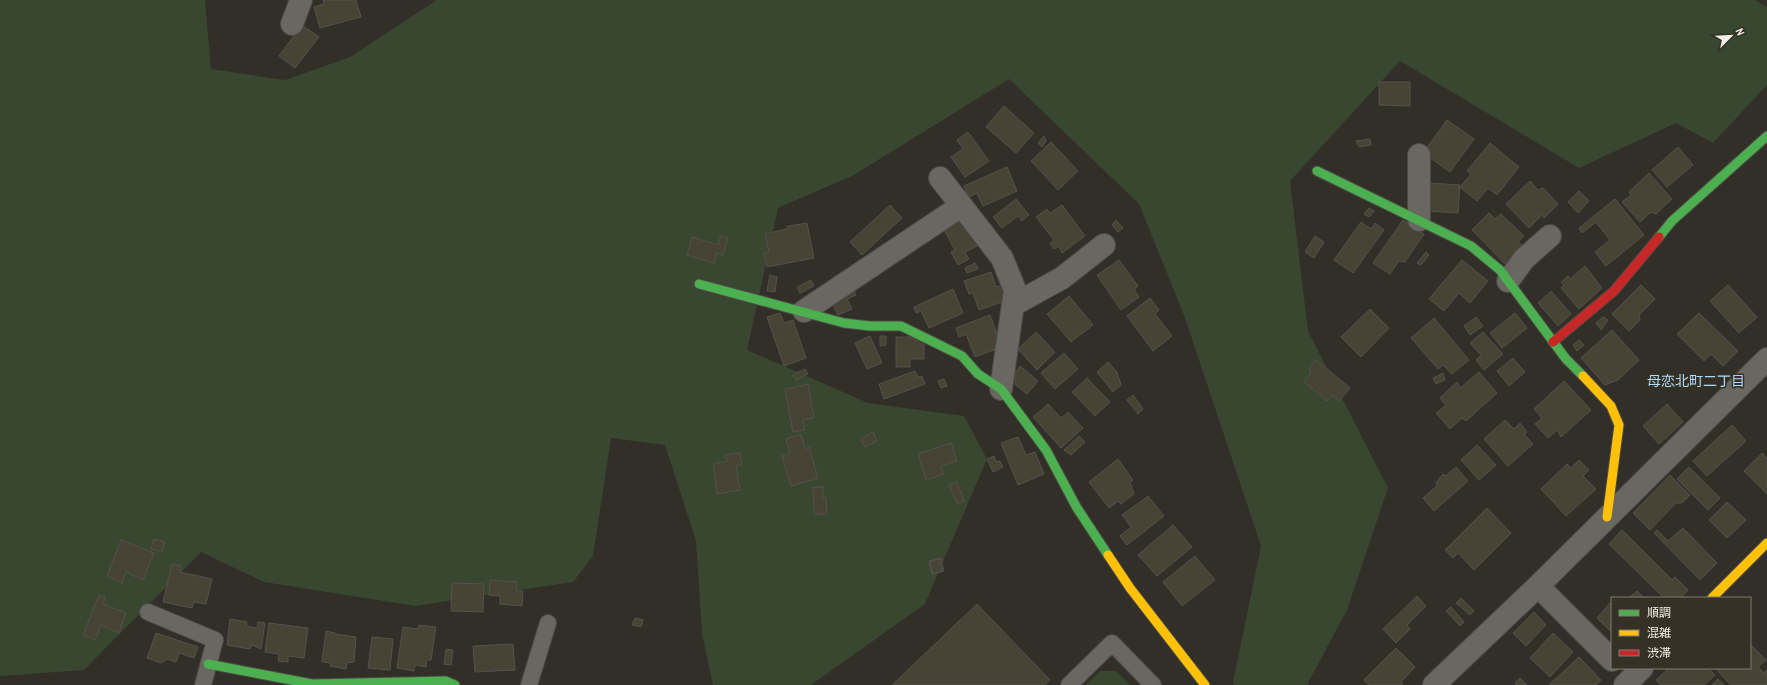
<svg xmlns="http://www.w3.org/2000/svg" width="1767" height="685" viewBox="0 0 1767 685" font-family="'Archivo Narrow','Noto Sans JP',sans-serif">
  <rect width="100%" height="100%" fill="#312f28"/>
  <path fill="#394630" d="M0 0H205L211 69 285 80 350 57 437 0H1755L1767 7V85L1713 143 1676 123 1579 168 1400 61 1290 181 1308 331 1388 488 1347 610 1307 685H1235L1233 682 1261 546 1185 318 1139 204 1009 79 854 175 778 208 747 350 868 403 964 416 987 459 925 604 811 685H713L702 634 696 541 665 445 611 438 593 556 573 582 415 606 264 582 201 552 84 670 0 676Z
    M1100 671H1116L1130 685H1086Z"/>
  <path fill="#474335" stroke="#54524c" d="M323 0H356L361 17 320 28 314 7 324 4Z
    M302 25 319 37 295 68 279 56Z
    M1379 82H1410V106L1379 105Z
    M1004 106 1034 133 1016 153 986 127Z
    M1447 120 1474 139 1450 172 1423 153Z
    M968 132 989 161 965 177 951 157 963 149 957 140Z
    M1044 136 1046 141 1042 147 1038 143Z
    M1370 139 1371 145 1359 147 1356 141Z
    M1051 142 1078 171 1058 190 1031 161Z
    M1490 143 1519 167 1497 195 1488 188 1477 201 1460 187 1471 174 1467 171Z
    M1678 147 1693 165 1667 187 1652 170Z
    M1007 167 1017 191 983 206 977 193 969 197 964 186Z
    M1649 173 1672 199 1656 214 1651 212 1640 222 1622 202 1631 195 1629 192Z
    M1530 181 1538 190 1543 188 1558 204 1544 218 1542 215 1529 228 1506 204Z
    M1430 183 1460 185 1458 213 1429 211Z
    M1579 191 1589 201 1578 213 1568 202Z
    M1016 199 1029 215 1022 221 1018 216 1002 228 993 217Z
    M1615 199 1644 235 1606 266 1595 252 1610 240 1596 222 1582 233 1579 228Z
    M890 205 902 218 862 255 850 242Z
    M1062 205 1085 236 1062 253 1059 246 1054 249 1050 243 1054 240 1036 217 1047 209 1050 213Z
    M1369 208 1374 211 1369 217 1364 214Z
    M1489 213 1495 219 1501 214 1524 236 1518 242 1524 247 1506 265 1472 230Z
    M963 218 979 245 965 252 969 259 958 265 951 252 955 250 943 228Z
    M1116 220 1123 228 1118 232 1112 225Z
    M1403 220 1424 234 1405 262 1399 261 1390 274 1373 263Z
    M1361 222 1371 229 1375 223 1384 230 1353 273 1334 260Z
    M807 223 814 258 767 267 764 253 769 252 765 234 787 229 788 226Z
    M721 235 728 238 723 255 717 253 714 263 687 255 692 237 718 245Z
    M1315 236 1324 242 1314 258 1305 252Z
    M1426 252 1429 255 1421 265 1417 263Z
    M1119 260 1138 286 1134 289 1139 297 1121 310 1097 275Z
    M1462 260 1488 281 1470 303 1459 293 1444 311 1429 299Z
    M975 263 978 269 967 273 965 268Z
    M1585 266 1602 288 1579 309 1561 288 1564 285 1561 282 1568 276 1570 279Z
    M991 272 996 287 1003 285 1008 300 979 310 973 293 969 294 964 281Z
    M770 275 777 277 775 292 767 291Z
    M811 280 814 286 800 293 797 287Z
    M1641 285 1655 299 1639 315 1640 320 1629 331 1612 314Z
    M1728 285 1757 317 1739 333 1710 301Z
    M953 289 963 313 929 328 921 311 916 313 914 307Z
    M854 291 856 295 847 299 852 309 838 315 832 302Z
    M1551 291 1571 314 1558 326 1538 303Z
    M1069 296 1093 325 1071 342 1047 314Z
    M1150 298 1159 310 1155 314 1172 336 1153 351 1127 316Z
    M1370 309 1389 328 1361 357 1341 337Z
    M780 313 784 323 793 320 806 358 784 366 767 317Z
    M1515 313 1527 328 1502 348 1490 333Z
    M1699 313 1738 351 1723 366 1711 354 1704 361 1677 334Z
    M990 315 1002 347 975 357 966 334 959 337 956 328Z
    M1476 317 1483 326 1470 335 1464 326Z
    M1603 317 1608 320 1601 330 1596 323Z
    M1434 318 1469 360 1452 374 1443 365 1438 369 1411 338Z
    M1612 330 1639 360 1618 380 1605 385 1581 358Z
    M1036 332 1055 352 1037 370 1018 349Z
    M1483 332 1503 354 1484 370 1476 360 1481 355 1470 343Z
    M870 336 882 363 867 369 855 343Z
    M880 336H886V345L880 346Z
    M896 337H911L924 342V359H910V367H896Z
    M1579 340 1584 345 1577 351 1573 345Z
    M1064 353 1078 369 1055 389 1041 373Z
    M1513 358 1525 372 1509 386 1497 371Z
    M1316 360 1350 388 1339 401 1332 395 1327 401 1304 382 1311 373 1309 369Z
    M1108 362 1117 372 1121 385 1113 392 1097 372Z
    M1020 366 1038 381 1027 394 1015 384V373Z
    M805 369 808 374 796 380 793 375Z
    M915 371 918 377 922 376 925 384 884 399 879 384Z
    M1479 372 1497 393 1466 421 1462 418 1450 429 1436 413 1446 405 1440 398 1457 382 1460 388Z
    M1443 373 1445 380 1436 384 1433 378Z
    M1087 378 1110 402 1095 416 1072 392Z
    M944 379 947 386 941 388 938 381Z
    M1564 381 1591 410 1561 437 1557 430 1548 438 1535 424 1542 418 1534 409Z
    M808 384 814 418 803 420 805 430 793 432 785 389Z
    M1133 395 1143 409 1138 414 1127 400Z
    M1048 404 1061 418 1068 412 1083 428 1061 448 1033 417Z
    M1667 404 1683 422 1659 444 1643 426Z
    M1505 420 1514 429 1520 423 1527 432 1524 434 1533 444 1508 466 1484 439Z
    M1732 425 1746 441 1707 476 1693 461Z
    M873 432 877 441 865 447 861 439Z
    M801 434 805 449 809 447 818 478 791 486 782 456 790 453 786 439Z
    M1079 436 1085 442 1071 455 1064 450Z
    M1018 437 1026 455 1035 452 1044 474 1018 485 1001 443Z
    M951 443 957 461 941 466 944 474 926 480 918 454Z
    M1477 445 1496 465 1479 480 1461 460Z
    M740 453 742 465 736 466 740 490 717 494 713 464 728 461 724 455Z
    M1762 453 1767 458V494L1744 471Z
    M994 456 996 462 1000 461 1003 467 993 472 987 459Z
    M1118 459 1133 480 1130 482 1134 494 1121 504 1118 501 1109 508 1089 482Z
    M1579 460 1589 470 1583 476 1596 489 1566 516 1541 489 1567 464 1571 468Z
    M1456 467 1468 481 1434 511 1423 498 1437 486 1436 483 1443 474 1446 476Z
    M1689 467 1720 498 1708 510 1677 479Z
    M1670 475 1690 495 1682 503H1676L1650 530 1633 513Z
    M957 482 964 501 957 504 949 485Z
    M813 487H823V498H826L827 514H814Z
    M1148 496 1164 516 1127 545 1120 536 1131 527 1122 515Z
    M1727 502 1746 520 1727 538 1709 520Z
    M1487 508 1511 533 1474 570 1458 553 1453 558 1445 550Z
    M1173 525 1192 547 1157 576 1138 555Z
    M1683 528 1717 563 1700 580 1654 533 1657 530 1668 541Z
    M1622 530 1672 580 1675 577 1688 590 1681 598H1664L1609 544Z
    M154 539 165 542 162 552 151 549Z
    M121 540 154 553 143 580 126 572 122 583 107 576Z
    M1195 556 1215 580 1182 606 1163 582Z
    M941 558 944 571 932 574 929 561Z
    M939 559 942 571 933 574 930 561Z
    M172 564 181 566 180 572 212 579 206 604 194 602 192 608 163 602Z
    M490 580 517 582 516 591H523L522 606 500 604V596L489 595Z
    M452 583 484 584 483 612 451 611Z
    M1637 591 1644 598H1629Z
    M99 595 105 598 103 604 126 613 119 633 101 625 95 640 83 635Z
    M1417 596 1426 606 1407 625 1410 629 1396 643 1383 629Z
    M1461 598 1474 611 1470 615 1456 603Z
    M1610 603 1612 605V633L1597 618Z
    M977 604 1050 680 1044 685H892Z
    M1451 607 1464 622 1460 626 1446 611Z
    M1534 612 1546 625 1526 646 1513 633Z
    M635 618 643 620 641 627 632 625Z
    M230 619 247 622 246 626 257 628 258 622 265 623 261 649 252 645 250 649 227 645Z
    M269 623 308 628 304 658 288 656V662L278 661 279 654 265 652Z
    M419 625 436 627 431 660H427L426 667 415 665 414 671 397 668 403 627 418 629Z
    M326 631 335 633 336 634 356 637 354 662 347 663 346 669 330 666 331 663 322 662Z
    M156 633 198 647 194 658 179 653 176 662 167 659 161 663 147 658Z
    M1553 633 1573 652 1550 677 1530 658Z
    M372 637 393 639 390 670 368 668Z
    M513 644 515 670 475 672 473 646Z
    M1750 644 1766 660 1758 667 1764 673 1767 670V685H1731L1715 668H1750Z
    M1396 648 1415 667 1401 682 1403 685H1369L1364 680Z
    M446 649 453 650 451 665 444 664Z
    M1579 657 1601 680 1596 685H1549Z
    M1669 668H1708L1715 675 1704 685H1661L1656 680Z
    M1520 678 1527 685H1517L1515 683Z
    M1718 679 1724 685H1712Z"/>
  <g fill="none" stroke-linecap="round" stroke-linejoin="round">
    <g stroke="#4d4a45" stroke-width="18">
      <path id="lane" d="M148 612 215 640 203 685
        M529 685 548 623
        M1069 685 1112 643 1153 685"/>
    </g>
    <g stroke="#4d4a45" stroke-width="24">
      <path id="street" d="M292 24 301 0
        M940 178 1002 258 1015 290 1001 389
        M1419 220V155
        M1508 281 1524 259 1550 236
        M1013 305 1062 278 1104 245
        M804 311 961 206
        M1538 586 1612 660
        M1434 685 1538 586 1767 359
        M1625 685 1642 668"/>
    </g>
    <g stroke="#4d4a45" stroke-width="11">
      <path id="fast" d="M1317 171 1471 246 1500 270 1566 359 1583 376
        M1659 237 1672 221 1767 136
        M699 284 844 323 870 326H901L962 356 978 374 1001 389 1046 450 1077 508 1108 555
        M208 664 312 684 446 681 455 685"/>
    </g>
    <g stroke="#4d4a45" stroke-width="11">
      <path id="slow" d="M1583 376 1611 406 1619 425 1607 517
        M1108 555 1130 588 1205 685
        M1712 598 1767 543"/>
    </g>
    <g stroke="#4d4a45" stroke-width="11">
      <path id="jam" d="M1553 342 1614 291 1659 237"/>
    </g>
    <use href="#lane" stroke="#696762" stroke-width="16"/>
    <use href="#street" stroke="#696762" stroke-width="22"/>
    <use href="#fast" stroke="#4caf50" stroke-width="9"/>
    <use href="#slow" stroke="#ffc107" stroke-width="9"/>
    <use href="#jam" stroke="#c62828" stroke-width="9"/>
  </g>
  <g text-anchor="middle" stroke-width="3" stroke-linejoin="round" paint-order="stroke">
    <g font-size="14" fill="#afd8f6" stroke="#353124">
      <text x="1696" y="386">母恋北町二丁目</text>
    </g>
  </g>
  <rect x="1611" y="597" width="140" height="72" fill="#353124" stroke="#817d72"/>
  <rect x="1619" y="610" width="20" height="6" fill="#4caf50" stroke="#817d72"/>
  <text x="1647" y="617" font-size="12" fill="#f3f0e8">順調</text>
  <rect x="1619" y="630" width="20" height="6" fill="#ffc107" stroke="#817d72"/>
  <text x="1647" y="637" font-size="12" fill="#f3f0e8">混雑</text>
  <rect x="1619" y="650" width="20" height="6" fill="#c62828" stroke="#817d72"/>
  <text x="1647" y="657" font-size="12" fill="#f3f0e8">渋滞</text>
  <g transform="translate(1731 36) rotate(66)" stroke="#353124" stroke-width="3" paint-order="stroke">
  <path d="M0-3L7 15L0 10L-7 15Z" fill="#f3f0e8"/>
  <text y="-6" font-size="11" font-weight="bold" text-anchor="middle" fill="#f3f0e8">N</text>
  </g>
</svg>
